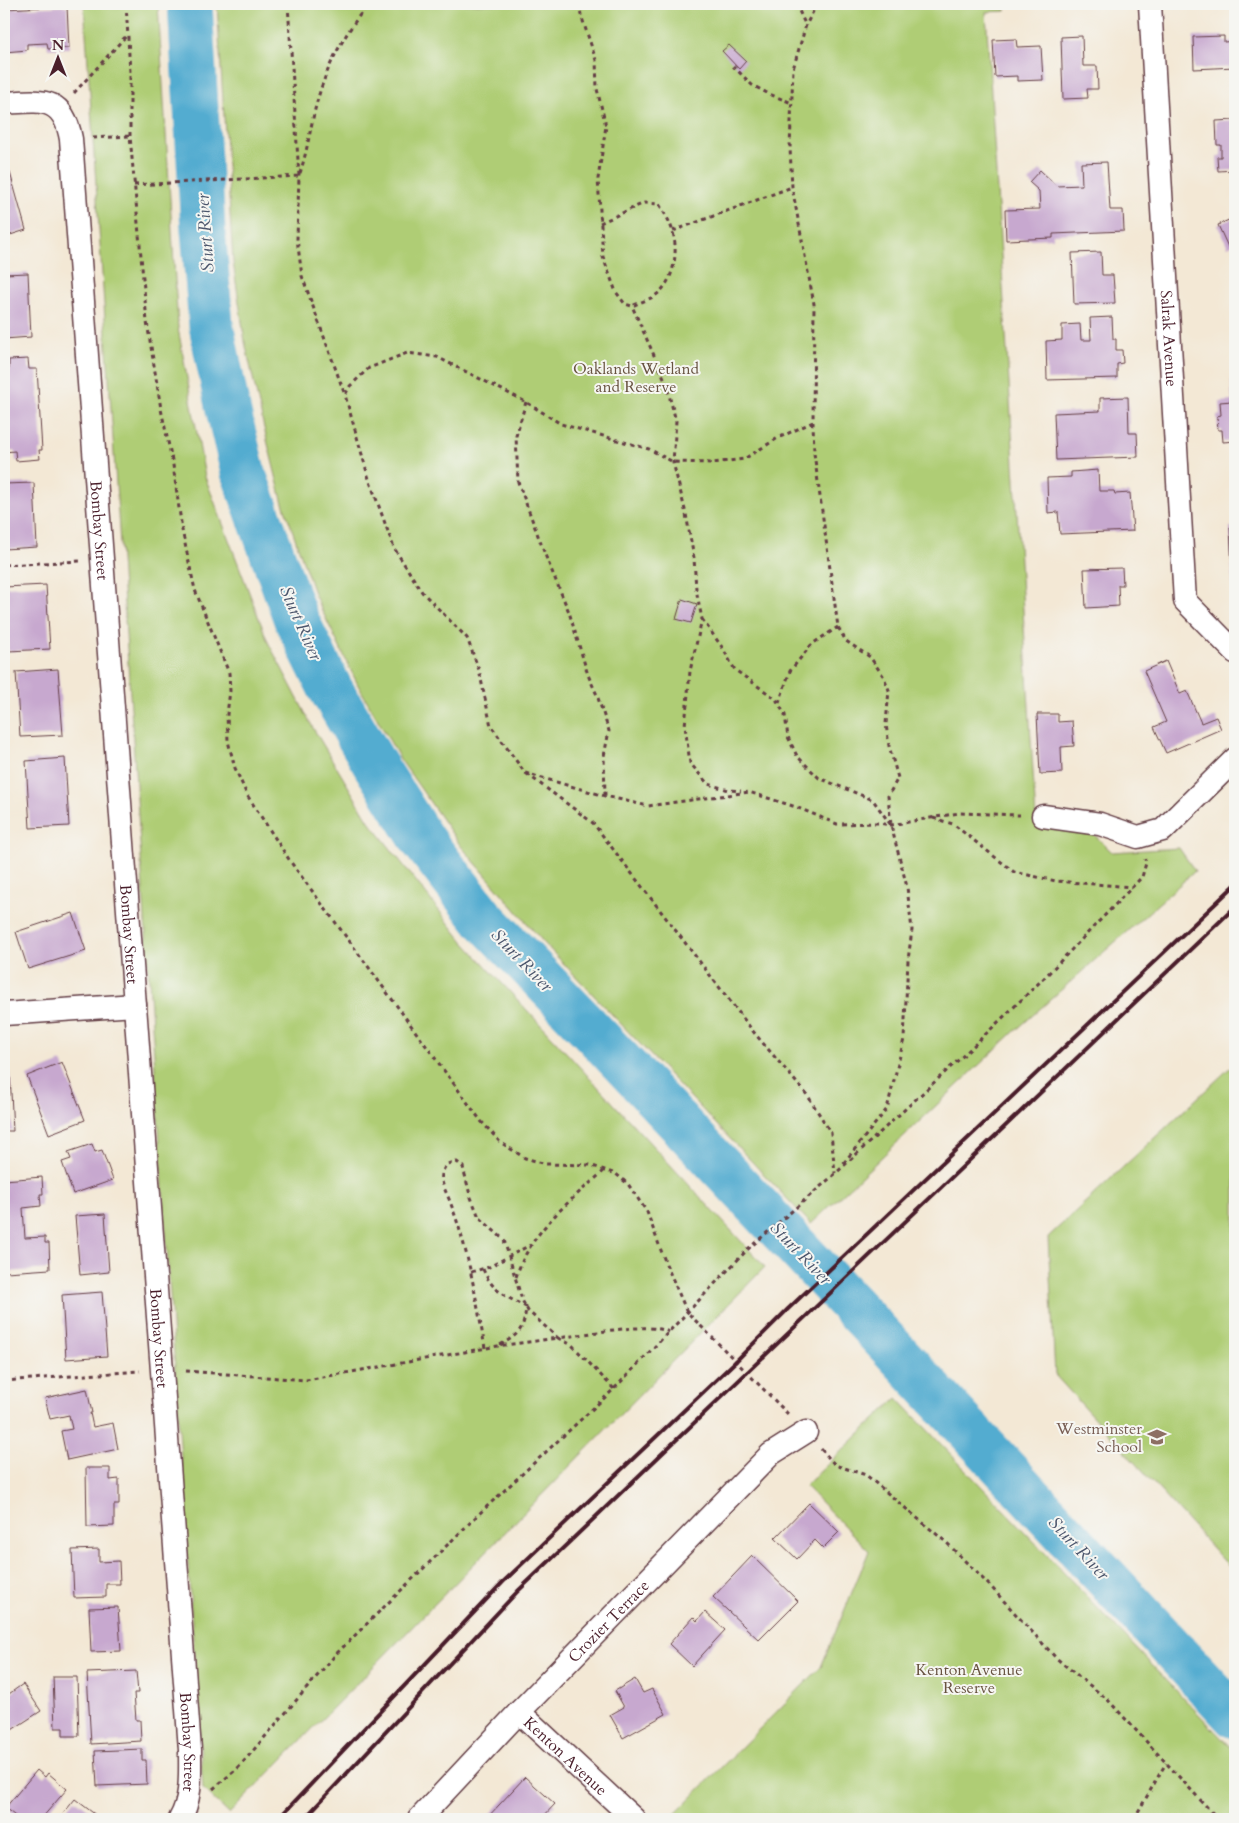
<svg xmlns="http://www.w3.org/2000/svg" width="1239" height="1823" viewBox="0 0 1239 1823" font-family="Cardo,serif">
  <rect width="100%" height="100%" fill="#f6f6f2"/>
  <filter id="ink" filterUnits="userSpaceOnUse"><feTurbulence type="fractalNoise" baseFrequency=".02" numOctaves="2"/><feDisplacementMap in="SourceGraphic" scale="10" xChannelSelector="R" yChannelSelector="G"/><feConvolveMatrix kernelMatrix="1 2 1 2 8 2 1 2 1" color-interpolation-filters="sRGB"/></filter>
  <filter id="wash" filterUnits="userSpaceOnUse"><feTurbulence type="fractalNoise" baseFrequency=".0096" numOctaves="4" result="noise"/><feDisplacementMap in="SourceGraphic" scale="20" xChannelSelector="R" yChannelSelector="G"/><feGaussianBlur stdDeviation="1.12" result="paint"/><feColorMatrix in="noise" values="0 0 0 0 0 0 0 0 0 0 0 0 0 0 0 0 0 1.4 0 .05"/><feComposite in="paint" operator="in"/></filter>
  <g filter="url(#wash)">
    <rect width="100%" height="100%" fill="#f3e8d5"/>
    <path fill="#afcd75" stroke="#7c7650" d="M84 4H158L178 328 205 477 268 642 313 728 369 821 462 940 765 1267 229 1814 203 1789Z
      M217 4H1005L1006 11 986 12 1036 820 1086 827 1112 852 1179 848 1195 871 1014 1032 811 1224 545 944 460 845 400 759 358 685 315 596 282 500 264 428 245 342 233 262Z
      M1235 1063V1573L1055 1375 1048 1237Z
      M897 1398 1235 1752V1819H670L821 1667 869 1551 805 1486Z"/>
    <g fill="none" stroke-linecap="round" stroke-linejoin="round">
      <path stroke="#52acd0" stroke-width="45" d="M190 4 203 230 211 325 227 405 243 472 295 617 330 688 375 765 423 841 482 917 591 1030 893 1349 1235 1716"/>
    </g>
    <g id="blocks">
      <path fill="#c7a8cf" d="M67 6 69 48 48 49 47 43 27 44V50L5 52 4 9Z
        M1082 36 1083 66H1097L1098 89H1087L1088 98 1063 99 1061 37Z
        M1224 36V42L1235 41V67L1194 69 1193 37Z
        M1016 39 1017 47 1041 46 1043 80 1017 81V76L995 77 993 40Z
        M729 45 746 61 739 69 722 51Z
        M1235 120V170L1218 171 1217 157H1221V145H1217L1216 121Z
        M1107 162 1110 210H1123L1124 231 1053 234V238L1006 240 1005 210 1040 209 1039 191 1029 182 1040 170 1057 186 1082 185 1081 163Z
        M9 169 26 230 4 237V171Z
        M1235 217V243L1228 247 1218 225Z
        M1101 252 1102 275H1113L1115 303 1074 304 1072 253Z
        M28 273 31 337 4 339V274Z
        M1112 317 1113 339H1116V350H1122L1123 363 1117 364V378L1047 380 1046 341 1062 340V325L1080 324 1081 340H1091L1090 318Z
        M28 359 29 369H37L42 450H39L40 459 16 461 15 451 4 452V369H9V360Z
        M1231 381H1235V441L1223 442 1222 430H1218L1217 416 1221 415 1220 402 1232 401Z
        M1128 397 1129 433H1137L1138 457 1056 460 1054 413 1100 411V398Z
        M1098 470 1099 491H1114L1115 494 1130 493 1133 531 1060 534 1058 512 1048 513 1047 478 1071 477V472Z
        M34 483 37 547 4 549V484Z
        M1230 527H1235V593H1233Z
        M1122 568 1123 585H1118L1119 606 1086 608 1084 569Z
        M46 585 50 649 8 651 4 587Z
        M682 599 697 604 691 623 676 619Z
        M1166 661 1180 694 1187 691 1201 723 1216 717 1221 729 1166 753 1154 727 1166 722 1144 671Z
        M58 669 63 735 20 737 16 672Z
        M1037 714H1058V722L1072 721 1074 746 1061 747 1062 773 1040 774Z
        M65 758 69 826 30 828 26 761Z
        M73 913 86 951 28 969 16 932Z
        M62 1062 85 1120 49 1134 27 1076Z
        M4 1073H10L13 1131H4Z
        M92 1144 95 1152 102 1150 113 1180 73 1194 62 1162 71 1159 68 1152Z
        M42 1177 43 1194H40L41 1206 23 1208 25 1238 45 1237V1243H49L50 1269 6 1272 4 1246V1180Z
        M105 1214 109 1272 80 1275 75 1216Z
        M102 1292 107 1356 66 1359 62 1295Z
        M87 1389 92 1413H90L93 1427 113 1423 118 1449 67 1460 61 1431 72 1429 69 1415 50 1419 45 1398Z
        M86 1468H110V1480L119 1479V1505H114V1526L87 1527Z
        M809 1503 839 1532 823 1548 815 1540 797 1559 775 1538Z
        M99 1549V1562L119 1561 120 1584H106V1597L74 1598 72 1550Z
        M752 1556 798 1601 759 1640 713 1597Z
        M118 1607 121 1651 91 1652 89 1608Z
        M705 1612 725 1630 692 1666 669 1644 693 1617 697 1621Z
        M136 1671 138 1693H134L136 1720H140L141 1741 91 1744 87 1673Z
        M53 1677H77L79 1736H63V1728H55Z
        M635 1679 643 1693 652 1689 666 1714 623 1738 610 1715 624 1707 615 1691Z
        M23 1684 41 1711 4 1735V1692L6 1696Z
        M142 1749V1760H146L147 1784 97 1786 95 1751Z
        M37 1770 45 1777 48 1773 67 1789 41 1819H19L5 1808Z
        M525 1777 555 1804 541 1819H486Z
        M75 1799 101 1819H59Z"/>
    </g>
  </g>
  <g filter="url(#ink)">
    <use href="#blocks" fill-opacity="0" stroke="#633d44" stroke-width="1"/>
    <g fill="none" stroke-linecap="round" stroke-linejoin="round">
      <g stroke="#633d44" stroke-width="25">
        <g id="street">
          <path id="s1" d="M1150 4 1185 601 1235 652"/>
          <path id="s2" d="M4 103C41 101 63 95 71 139L190 1750C190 1774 192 1798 180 1819"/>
          <path d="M1043 816 1100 824 1138 837 1163 830 1235 759"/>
          <path d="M4 1014 135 1005"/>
          <path id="s3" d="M519 1712 634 1819"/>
          <path id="s4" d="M419 1819 519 1712 771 1454 806 1432"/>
        </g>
      </g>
      <path stroke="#633d44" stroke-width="3" stroke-dasharray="4 4" stroke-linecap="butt" d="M126 4 130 72V136L147 322 161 409 173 465 182 530 195 590 229 673 230 691 227 714 228 741 235 768 247 795 290 861 364 961 481 1121 500 1142 525 1158 546 1164 590 1165 616 1174 628 1184 647 1212 666 1264 687 1312 790 1416
        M288 4 299 176 297 239 302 276 345 395
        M579 4 581 15 596 60 597 89 606 126 598 179 603 257 616 292 625 304 632 306 665 380 676 421 673 462 686 514 694 558 696 589 702 619 690 671 685 726 690 763 708 784 729 790 741 791
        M796 4 805 24
        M817 4 806 25 793 69 790 148 792 187 814 304 813 422 814 453 838 627 846 641 870 657 884 677 889 690 886 724 889 746 898 778 888 796 891 825 907 887 912 930 908 960 904 1039 887 1109 842 1165
        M733 66 752 85 769 94 792 103
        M74 93 127 35
        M93 138 130 136
        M300 173C308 149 311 122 318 98 328 63 346 32 368 4
        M134 185 299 176
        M600 223 644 203 659 204C664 212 669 220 672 229 679 250 675 284 653 297 647 300 639 303 632 306
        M673 231 792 187
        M526 402 516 436 518 482 546 557 569 612 588 675 597 695 609 731 604 756 605 796
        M813 422 778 438 744 459 713 463 673 462 649 449 561 424 526 402 437 357 407 353 369 368 350 386 345 395 369 479 394 548 422 592 467 638 479 670 491 726 525 773 605 796 648 806 749 792 796 807 837 824 879 823 891 825 959 813 1020 815
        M4 565 80 561
        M702 619 722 647 735 670 776 699 785 715 788 737 797 756 819 778 873 800 891 825
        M779 703 790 671 812 644 838 627
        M527 774 593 823 756 1035 808 1096 831 1133 835 1173
        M933 818 953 824 1014 872 1056 881 1132 887
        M483 1269C492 1291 505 1296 526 1307 524 1329 520 1334 500 1345
        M471 1272 489 1267 530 1245
        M516 1277C531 1230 570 1201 605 1170
        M485 1348C476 1298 468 1247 449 1199 443 1185 437 1177 447 1164L457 1162 463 1167 470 1195 479 1217 504 1240 522 1300 528 1311 558 1338C584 1335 648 1321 669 1332
        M186 1371 306 1380 498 1346 558 1338 572 1345 614 1389
        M4 1381 140 1371
        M821 1449 835 1465 866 1475 947 1543 991 1587 1056 1658 1108 1700 1218 1819
        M213 1789 239 1767 337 1653 481 1512 614 1389 748 1249 835 1174 967 1052 1043 979 1142 877 1146 863 1145 859
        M1134 1819 1166 1763"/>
      <use href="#street" stroke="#fff" stroke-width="22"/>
      <path stroke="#4a1f2b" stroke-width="4" d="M278 1819 503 1582 735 1362 788 1309 1235 885
        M304 1819 518 1591 1235 907"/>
    </g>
  </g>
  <defs>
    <g id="school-bare" transform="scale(1.5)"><path d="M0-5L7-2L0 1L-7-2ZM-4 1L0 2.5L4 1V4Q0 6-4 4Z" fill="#8d6e63" stroke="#f6f6f2" stroke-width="2.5" paint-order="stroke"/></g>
  </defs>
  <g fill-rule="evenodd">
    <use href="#school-bare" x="1157" y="1437"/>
  </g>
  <g text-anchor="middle" stroke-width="4" stroke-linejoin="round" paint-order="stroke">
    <g font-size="16" fill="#4a1f2b" stroke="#f6f6f2">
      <text dy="6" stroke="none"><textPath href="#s1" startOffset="335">Salrak Avenue</textPath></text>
      <text dy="6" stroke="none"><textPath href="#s2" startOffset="481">Bombay Street</textPath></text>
      <text dy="6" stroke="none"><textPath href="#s2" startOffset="886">Bombay Street</textPath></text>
      <text dy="6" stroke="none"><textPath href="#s2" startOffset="1291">Bombay Street</textPath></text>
      <text dy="6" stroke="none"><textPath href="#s4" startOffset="274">Crozier Terrace</textPath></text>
      <text dy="6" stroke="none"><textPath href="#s2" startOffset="1696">Bombay Street</textPath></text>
      <text dy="6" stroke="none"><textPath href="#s3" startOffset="64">Kenton Avenue</textPath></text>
    </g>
    <g font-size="16" fill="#685341" stroke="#f6f6f2">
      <text x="636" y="374">Oaklands Wetland<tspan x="636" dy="18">and Reserve</tspan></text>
      <text x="969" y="1675">Kenton Avenue<tspan x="969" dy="18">Reserve</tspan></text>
    </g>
    <g font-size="16" fill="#785e54" stroke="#f6f6f2" text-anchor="end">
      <text x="1142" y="1434">Westminster<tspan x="1142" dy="18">School</tspan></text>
    </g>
    <g font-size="18" font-style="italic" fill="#4d576d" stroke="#f6f6f2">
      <text transform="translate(205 233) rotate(-94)" y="6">Sturt River</text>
      <text transform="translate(301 623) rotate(66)" y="6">Sturt River</text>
      <text transform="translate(522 960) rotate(46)" y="6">Sturt River</text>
      <text transform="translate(801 1253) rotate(46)" y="6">Sturt River</text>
      <text transform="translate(1079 1548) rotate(47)" y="6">Sturt River</text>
    </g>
  </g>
  <rect width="1239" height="1823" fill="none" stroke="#f6f6f2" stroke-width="20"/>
  <g transform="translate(58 58)" stroke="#f6f6f2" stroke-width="4" paint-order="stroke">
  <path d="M0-4L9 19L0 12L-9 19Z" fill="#4a1f2b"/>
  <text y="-8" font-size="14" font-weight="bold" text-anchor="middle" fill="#4a1f2b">N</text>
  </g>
</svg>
